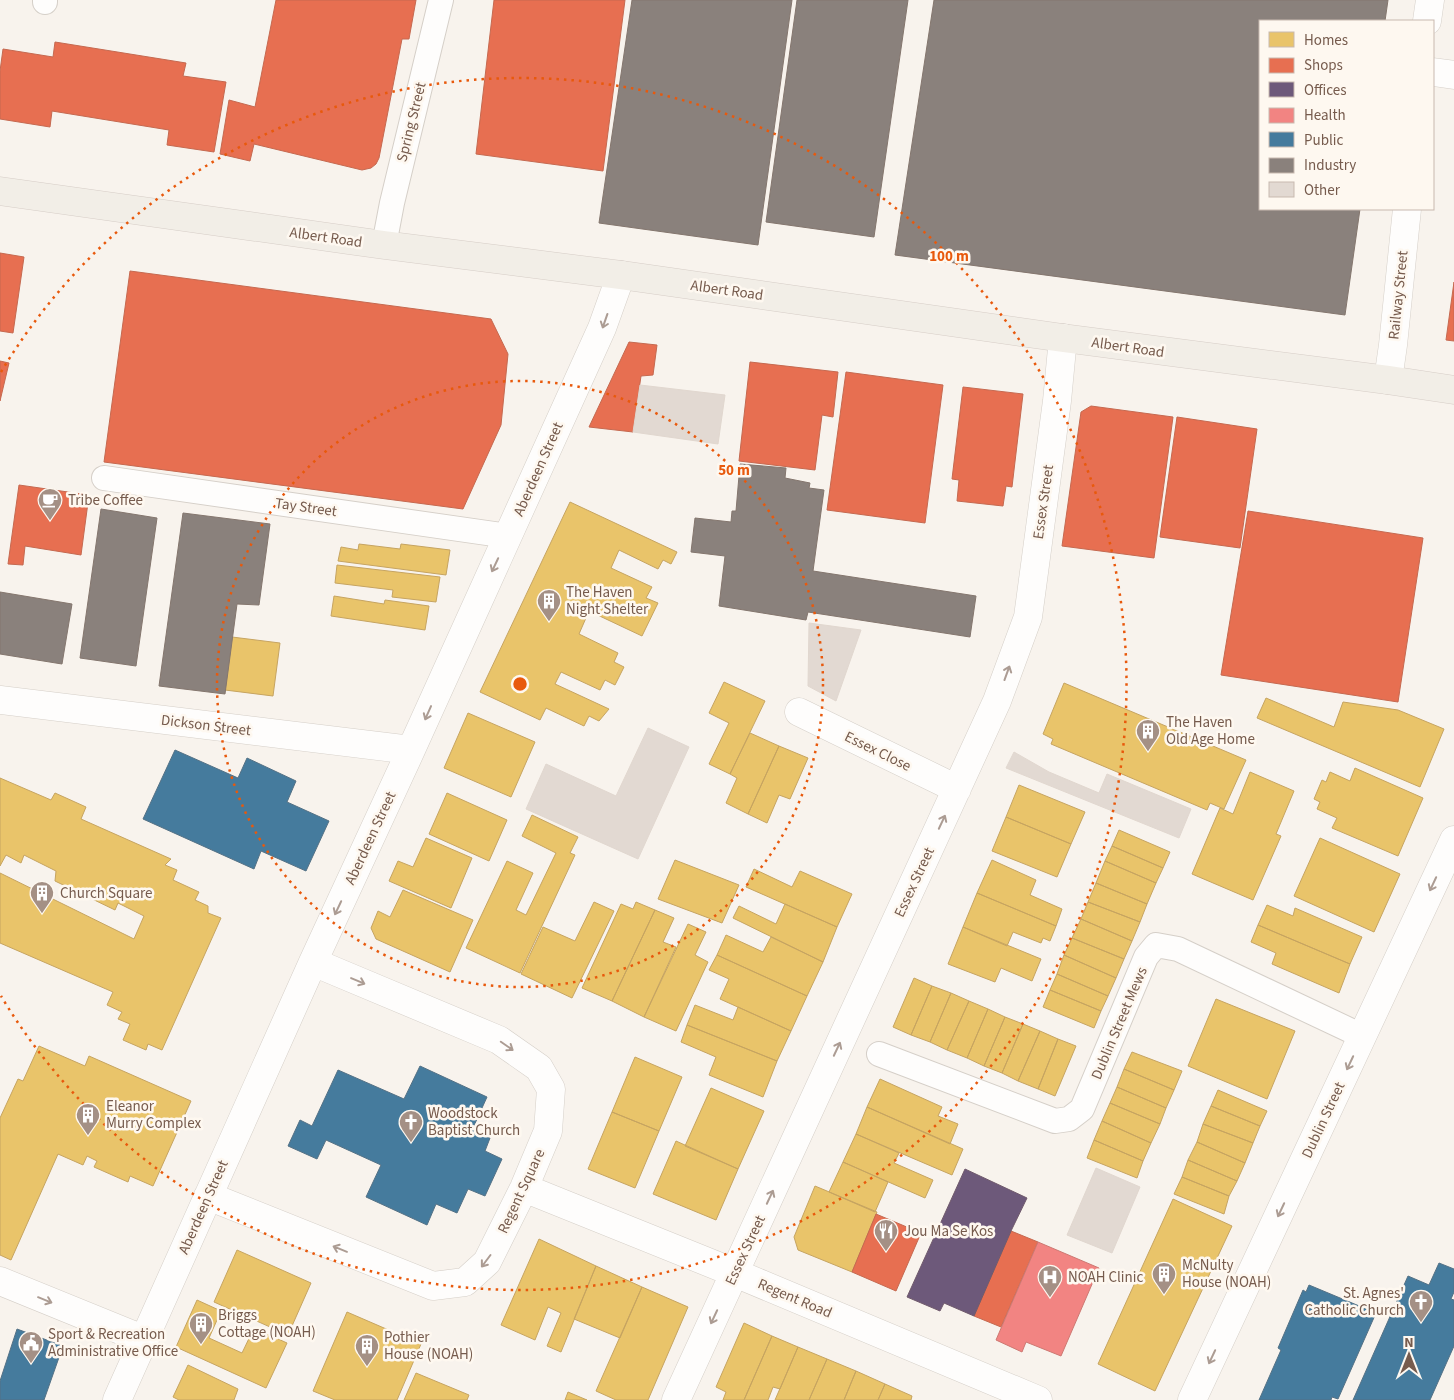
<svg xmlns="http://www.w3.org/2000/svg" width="1454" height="1400" viewBox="0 0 1454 1400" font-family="'Source Sans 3',sans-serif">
  <rect width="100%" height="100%" fill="#f8f3ed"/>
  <path fill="#e9c46a" stroke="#c6a461" d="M570 502 677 552 671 564 663 560 658 569 619 550 611 568 652 587 646 598 658 603 642 636 589 611 579 634 618 653 614 662 624 667 615 685 605 680 600 690 561 672 555 684 609 709 599 721 589 716 584 726 546 708 540 720 480 692Z
    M359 544 400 549 401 544 450 550 446 575 338 561 341 547 358 550Z
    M337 565 440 577 436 602 392 597 393 590 335 583Z
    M334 596 384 604 385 600 429 606 425 630 331 616Z
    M232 637 280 643 273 696 225 690Z
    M724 682 765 701 730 774 709 764 729 723 709 713Z
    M1064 683 1246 760 1224 809 1210 803 1207 810 1051 744 1053 739 1043 734Z
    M1266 698 1334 727 1343 702 1398 710 1444 729 1420 787 1257 718Z
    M468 713 535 742 511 797 444 768Z
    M750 733 779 746 748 814 726 803 737 778 730 774Z
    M779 746 808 758 790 799 779 795 767 823 748 814Z
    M1355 768 1423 798 1398 856 1332 828 1337 818 1317 809 1320 802 1314 799 1322 780 1326 782 1330 772 1350 781Z
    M1250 772 1294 791 1276 834 1281 836 1253 900 1192 874 1220 808 1233 814Z
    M0 778 51 800 55 793 86 807 81 819 171 859 165 865 177 870 173 880 199 892 195 900 208 906V913L221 918 162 1050 148 1044 146 1050 123 1040 130 1024 118 1019 122 1012 107 1005 113 992 0 943V873L134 939 144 916 118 903 115 910 55 881 56 871 24 855 21 863 6 855 0 866Z
    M1019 785 1085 812 1071 844 1006 817Z
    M447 793 507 820 489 861 429 834Z
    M532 815 578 837 570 853 575 855 520 973 466 948 507 861 533 873 516 910 526 915 556 853 522 836Z
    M1006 817 1071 844 1057 877 992 851Z
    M1119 830 1170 852 1163 868 1112 846Z
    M426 838 472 858 451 908 389 881 398 861 413 867Z
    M1320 838 1400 874 1374 932 1294 896Z
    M1112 846 1163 868 1156 883 1105 861Z
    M675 860 739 885 722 923 658 899Z
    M992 860 1036 880 1030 895 1062 909 1056 926 977 893Z
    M1105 861 1156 883 1147 904 1096 883Z
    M754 869 792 887 800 871 852 894 837 927 746 887Z
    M1096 883 1147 904 1140 922 1088 902Z
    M403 890 473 920 450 972 376 939 371 928 378 911 390 917Z
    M977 893 1056 926 1050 941 1043 938 1041 943 1013 932 1007 946 963 927Z
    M594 902 614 911 572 998 521 974 543 927 575 941Z
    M636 902 655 910 612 1001 582 988 621 904 633 909Z
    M1088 902 1140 922 1132 941 1081 919Z
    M785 904 837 927 823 962 733 918 739 906 776 924Z
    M1267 905 1293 916 1295 908 1362 937 1350 964 1258 925Z
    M655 910 674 918 663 942 676 947 644 1017 612 1001Z
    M1081 919 1132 941 1124 959 1072 938Z
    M688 924 706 932 695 955 708 962 676 1031 644 1017Z
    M1258 925 1350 964 1339 993 1272 964 1276 953 1251 942Z
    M963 927 1041 959 1032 981 1001 968 995 982 948 964Z
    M726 935 763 952 771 937 823 962 807 996 717 955Z
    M1072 938 1124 959 1116 978 1064 955Z
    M717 955 807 996 791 1031 720 999 729 979 709 970Z
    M1064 955 1116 978 1108 996 1057 974Z
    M1057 974 1108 996 1101 1011 1050 990Z
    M914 978 932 986 911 1035 893 1027Z
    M932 986 951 993 930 1042 911 1035Z
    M1050 990 1101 1011 1094 1028 1043 1007Z
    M951 993 969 1001 947 1050 930 1042Z
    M1216 999 1295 1031 1267 1099 1188 1066Z
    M969 1001 988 1009 967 1058 947 1050Z
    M695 1005 733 1020 738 1007 791 1031 777 1061 687 1025Z
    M988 1009 1005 1017 984 1066 967 1058Z
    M1005 1017 1023 1024 1002 1073 984 1066Z
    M1023 1024 1040 1031 1018 1081 1002 1073Z
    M687 1025 777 1061 763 1097 709 1075 716 1057 681 1042Z
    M1040 1031 1058 1039 1038 1089 1018 1081Z
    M1058 1039 1076 1046 1055 1096 1038 1089Z
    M39 1046 85 1066 89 1056 191 1101 153 1186 130 1176 128 1182 94 1167 97 1161 87 1156 83 1165 58 1154 11 1260 0 1255V1118L18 1079 23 1081Z
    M1132 1052 1182 1071 1174 1090 1124 1069Z
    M635 1057 682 1077 659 1131 612 1112Z
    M1124 1069 1174 1090 1166 1108 1117 1087Z
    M880 1079 942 1107 938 1116 958 1124 950 1144 867 1107Z
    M1117 1087 1166 1108 1160 1124 1110 1103Z
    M711 1088 764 1111 738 1169 685 1146Z
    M1218 1090 1267 1111 1260 1126 1211 1106Z
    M1110 1103 1160 1124 1151 1143 1102 1121Z
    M1211 1106 1260 1126 1253 1143 1203 1124Z
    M867 1107 963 1149 952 1175 856 1134Z
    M612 1112 659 1131 635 1188 588 1169Z
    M1102 1121 1151 1143 1143 1161 1094 1140Z
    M1203 1124 1253 1143 1245 1163 1197 1142Z
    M856 1134 899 1153 894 1163 933 1180 925 1198 843 1162Z
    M1094 1140 1143 1161 1137 1178 1087 1158Z
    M676 1141 738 1169 716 1220 653 1194Z
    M1197 1142 1245 1163 1237 1181 1188 1160Z
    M1188 1160 1237 1181 1229 1196 1182 1177Z
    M843 1162 888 1182 875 1212 829 1192Z
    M1182 1177 1229 1196 1224 1214 1174 1194Z
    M815 1186 877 1212 852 1272 798 1250 794 1237Z
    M1173 1199 1232 1226 1155 1391 1098 1364Z
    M539 1239 596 1266 561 1352 547 1346 561 1313 548 1307 535 1340 501 1325Z
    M237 1250 311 1283 288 1335 214 1302Z
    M596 1266 642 1287 620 1338 574 1319Z
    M642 1287 688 1307 648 1400H616L596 1391Z
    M197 1300 221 1311 209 1338 242 1353 254 1328 287 1343 266 1388 176 1347Z
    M347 1312 421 1344 397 1400H335L313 1391Z
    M744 1323 772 1336 744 1400H723L726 1392 716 1387Z
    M772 1336 798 1347 780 1389 773 1387 768 1400H744Z
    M798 1347 827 1359 809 1400H775Z
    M827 1359 856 1371 844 1400H809Z
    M188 1365 238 1389 234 1400H179L173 1397Z
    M856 1371 885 1384 878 1400H844Z
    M416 1373 469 1395 467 1400H404Z
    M885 1384 912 1396 911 1400H878Z
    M568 1392 587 1400H565Z"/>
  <path fill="#e76f51" stroke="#c56950" d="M276 0H416L409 39H402L379 158 376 164 371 168 362 170 254 144 250 161 220 154 229 100 255 107Z
    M494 0H625L603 171 476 154Z
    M55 42 186 63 183 76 226 82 214 152 167 145 169 130 52 111 50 127 0 119V71L3 49 53 57Z
    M0 253 24 257 13 333 0 331Z
    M130 271 491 319 508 354 501 425 463 509 104 462Z
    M1454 282V341L1446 340Z
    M629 342 657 345 653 375 641 376 633 432 589 427Z
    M0 361 9 363 0 401Z
    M750 362 838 372 833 417 822 415 815 470 739 461Z
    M846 372 943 385 925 523 827 510Z
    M963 387 1023 394 1012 487 1006 486 1003 506 957 501 959 480 952 479Z
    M1091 406 1173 417 1154 558 1062 546 1081 412Z
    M1177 417 1257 429 1240 548 1160 537Z
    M19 485 89 495 81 555 25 546 23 565 8 564Z
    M1248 511 1423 538 1398 702 1221 675Z
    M876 1214 921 1233 896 1291 852 1272Z
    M1011 1231 1038 1242 1001 1327 974 1316Z"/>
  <path fill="#6d597a" stroke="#705a6c" d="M965 1169 1027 1198 1011 1231 974 1316 944 1303 940 1311 907 1297Z"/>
  <path fill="#f28482" stroke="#cd7872" d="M1038 1242 1099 1268 1061 1356 1026 1342 1022 1352 996 1340Z"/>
  <path fill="#457b9d" stroke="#547185" d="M175 750 238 778 247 758 296 781 287 802 329 821 306 871 261 851 254 869 143 819Z
    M420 1066 487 1097 472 1130 490 1138 485 1151 502 1159 485 1196 468 1189 457 1213 436 1204 427 1225 366 1197 381 1165 326 1140 317 1159 288 1146 300 1120 312 1126 338 1070 404 1099Z
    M1439 1263 1454 1269V1292L1451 1299 1454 1300V1346L1430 1400H1353L1408 1276 1429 1285Z
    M1309 1285 1376 1313 1338 1399 1332 1397 1331 1400H1259L1281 1350 1278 1348 1303 1290 1306 1292Z
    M17 1329 63 1346 44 1400H0V1381Z"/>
  <path fill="#8a817c" stroke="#84766e" d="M632 0H792L758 245 599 223Z
    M797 0H908L874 237 766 222Z
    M934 0H1388L1385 21H1260V209H1360L1345 315 895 255Z
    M740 464 786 468 785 478 810 483 809 488 824 490 813 571 976 596 970 637 808 612 806 620 719 606 725 556 691 552 695 518 731 522 732 511H736Z
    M101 509 157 518 136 666 80 658Z
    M183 513 270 524 259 605 237 604 225 694 159 686Z
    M0 592 72 604 62 664 0 654Z"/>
  <path fill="#e2d9d2" stroke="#e1d7cf" d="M640 385 725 395 718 444 633 432Z
    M809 623 861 630 836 701 808 686Z
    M648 728 689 747 638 859 526 809 546 764 616 796Z
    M1014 752 1049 772 1099 793 1107 774 1191 809 1179 838 1006 768Z
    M1096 1168 1140 1187 1112 1253 1067 1235Z"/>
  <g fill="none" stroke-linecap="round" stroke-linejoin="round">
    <g stroke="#d5cfc8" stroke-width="26">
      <path id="service" d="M45 2V0
        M384 245 392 203 441 0
        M104 478 508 536
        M879 1054 1055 1121 1069 1119 1082 1109 1146 957 1156 945 1178 949 1362 1036"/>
    </g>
    <g stroke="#d5cfc8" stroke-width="29">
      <path id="minor" d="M1427 21 1430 0
        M1433 72 1454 75
        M1388 380 1393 345 1407 209
        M0 700 411 750
        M799 712 957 789
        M524 1188 735 1273 1038 1400
        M208 1196 433 1286 465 1282 487 1262 524 1188 548 1131 551 1089 539 1068 499 1040 313 962
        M0 1281 145 1340
        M117 1400 313 962 411 750 602 328 621 275
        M676 1400 997 701 1028 617 1057 401 1063 338
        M1192 1400 1454 840"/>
    </g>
    <g stroke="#d6cdc7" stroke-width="29">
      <path id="primary" d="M0 191 384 245 621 275 1063 338 1388 380 1454 390"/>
    </g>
    <use href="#service" stroke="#fefdfc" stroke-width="24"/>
    <use href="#minor" stroke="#fefdfc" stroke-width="28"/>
    <use href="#primary" stroke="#f2eee7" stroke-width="28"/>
  </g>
  <defs><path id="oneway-shaft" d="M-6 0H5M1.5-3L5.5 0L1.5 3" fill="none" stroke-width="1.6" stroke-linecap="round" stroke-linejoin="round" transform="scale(1.25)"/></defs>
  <g stroke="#ac9c93">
    <use href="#oneway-shaft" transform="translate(605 321) rotate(109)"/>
    <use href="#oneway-shaft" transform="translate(495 565) rotate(115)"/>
    <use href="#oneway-shaft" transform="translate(1007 673) rotate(-70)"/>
    <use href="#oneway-shaft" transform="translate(428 713) rotate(114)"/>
    <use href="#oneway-shaft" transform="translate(942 822) rotate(-65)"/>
    <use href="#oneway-shaft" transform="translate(1433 884) rotate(115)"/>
    <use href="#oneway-shaft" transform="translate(338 908) rotate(115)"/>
    <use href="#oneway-shaft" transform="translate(358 981) rotate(23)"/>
    <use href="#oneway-shaft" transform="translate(507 1046) rotate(35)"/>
    <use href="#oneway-shaft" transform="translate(837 1049) rotate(-65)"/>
    <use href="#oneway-shaft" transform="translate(1350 1063) rotate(115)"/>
    <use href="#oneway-shaft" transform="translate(770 1197) rotate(-65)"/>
    <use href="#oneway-shaft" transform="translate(1281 1210) rotate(115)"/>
    <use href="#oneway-shaft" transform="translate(340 1249) rotate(-158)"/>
    <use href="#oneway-shaft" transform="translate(486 1261) rotate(127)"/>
    <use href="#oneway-shaft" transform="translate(45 1300) rotate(22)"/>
    <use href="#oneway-shaft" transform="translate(714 1317) rotate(115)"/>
    <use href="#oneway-shaft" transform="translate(1212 1357) rotate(115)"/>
  </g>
  <g fill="none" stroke="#e8590c" stroke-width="2.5" stroke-dasharray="2.5 5">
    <circle cx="520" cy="684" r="303"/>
    <path d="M1 372A606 606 0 1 1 1 996"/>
  </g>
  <defs>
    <g id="cafe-pin" transform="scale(1.25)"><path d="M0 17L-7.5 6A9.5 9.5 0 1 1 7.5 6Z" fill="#a49085" stroke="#fef8f0"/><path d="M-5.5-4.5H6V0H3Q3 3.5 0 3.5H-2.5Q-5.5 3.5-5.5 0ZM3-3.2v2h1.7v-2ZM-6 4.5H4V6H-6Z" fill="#fff"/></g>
    <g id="building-pin" transform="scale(1.25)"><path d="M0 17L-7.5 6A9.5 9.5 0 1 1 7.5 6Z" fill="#a49085" stroke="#fef8f0"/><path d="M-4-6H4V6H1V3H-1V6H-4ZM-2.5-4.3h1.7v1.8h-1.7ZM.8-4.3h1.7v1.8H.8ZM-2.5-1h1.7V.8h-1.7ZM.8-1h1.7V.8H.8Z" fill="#fff"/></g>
    <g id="church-pin" transform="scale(1.25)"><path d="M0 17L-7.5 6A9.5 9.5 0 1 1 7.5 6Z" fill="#a49085" stroke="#fef8f0"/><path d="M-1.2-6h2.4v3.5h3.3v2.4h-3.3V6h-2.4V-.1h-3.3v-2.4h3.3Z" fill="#fff"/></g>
    <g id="restaurant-pin" transform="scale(1.25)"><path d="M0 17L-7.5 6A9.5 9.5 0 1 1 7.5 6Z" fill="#a49085" stroke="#fef8f0"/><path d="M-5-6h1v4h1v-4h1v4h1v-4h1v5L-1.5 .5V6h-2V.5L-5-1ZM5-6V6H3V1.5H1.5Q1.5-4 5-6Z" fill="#fff"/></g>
    <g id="hospital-pin" transform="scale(1.25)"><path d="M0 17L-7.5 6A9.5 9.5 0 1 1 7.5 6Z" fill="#a49085" stroke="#fef8f0"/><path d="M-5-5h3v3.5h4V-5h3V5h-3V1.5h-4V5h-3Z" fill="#fff"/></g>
    <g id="civic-pin" transform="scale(1.25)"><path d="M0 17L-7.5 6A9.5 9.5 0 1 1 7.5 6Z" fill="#a49085" stroke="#fef8f0"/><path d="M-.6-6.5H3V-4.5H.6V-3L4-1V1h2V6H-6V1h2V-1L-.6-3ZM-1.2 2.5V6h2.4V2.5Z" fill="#fff"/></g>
  </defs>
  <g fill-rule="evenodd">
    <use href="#cafe-pin" x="50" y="500"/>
    <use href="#building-pin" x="549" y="601"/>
    <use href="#building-pin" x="1148" y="731"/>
    <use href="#building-pin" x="42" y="893"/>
    <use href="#building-pin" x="88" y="1115"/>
    <use href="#church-pin" x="411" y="1122"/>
    <use href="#restaurant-pin" x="886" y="1231"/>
    <use href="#building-pin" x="1164" y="1274"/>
    <use href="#hospital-pin" x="1050" y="1277"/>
    <use href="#church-pin" x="1421" y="1302"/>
    <use href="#building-pin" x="201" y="1324"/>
    <use href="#civic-pin" x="31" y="1343"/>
    <use href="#building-pin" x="367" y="1346"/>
  </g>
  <g text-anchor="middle" stroke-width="5" stroke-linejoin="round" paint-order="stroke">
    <g font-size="15" fill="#765b4d" stroke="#fef8f0">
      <text transform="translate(411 122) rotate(-76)" y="5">Spring Street</text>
      <text transform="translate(326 237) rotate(8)" y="5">Albert Road</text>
      <text transform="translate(727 290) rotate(8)" y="5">Albert Road</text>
      <text transform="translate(1398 295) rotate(-84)" y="5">Railway Street</text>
      <text transform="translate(1128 347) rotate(8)" y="5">Albert Road</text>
      <text transform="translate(538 469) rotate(-66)" y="5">Aberdeen Street</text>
      <text transform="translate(1043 502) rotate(-82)" y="5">Essex Street</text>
      <text transform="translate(306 507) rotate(8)" y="5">Tay Street</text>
      <text transform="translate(206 725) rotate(7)" y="5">Dickson Street</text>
      <text transform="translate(878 751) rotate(26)" y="5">Essex Close</text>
      <text transform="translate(370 838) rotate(-65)" y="5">Aberdeen Street</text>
      <text transform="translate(914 882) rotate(-65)" y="5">Essex Street</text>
      <text transform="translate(1119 1023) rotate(-67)" y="5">Dublin Street Mews</text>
      <text transform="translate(1323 1120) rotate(-65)" y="5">Dublin Street</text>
      <text transform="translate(521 1191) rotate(-65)" y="5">Regent Square</text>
      <text transform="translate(203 1207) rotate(-66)" y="5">Aberdeen Street</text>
      <text transform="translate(745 1250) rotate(-65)" y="5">Essex Street</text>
      <text transform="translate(795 1298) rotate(23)" y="5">Regent Road</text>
    </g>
    <g font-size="15" fill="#765b4d" stroke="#fef8f0" text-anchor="start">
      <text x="68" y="505">Tribe Coffee</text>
      <text x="566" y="597">The Haven<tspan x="566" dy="17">Night Shelter</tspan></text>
      <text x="1166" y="727">The Haven<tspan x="1166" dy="17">Old Age Home</tspan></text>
      <text x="60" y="898">Church Square</text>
      <text x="106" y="1111">Eleanor<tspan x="106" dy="17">Murry Complex</tspan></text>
      <text x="428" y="1118">Woodstock<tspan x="428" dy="17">Baptist Church</tspan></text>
      <text x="904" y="1236">Jou Ma Se Kos</text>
      <text x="1182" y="1270">McNulty<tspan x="1182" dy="17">House (NOAH)</tspan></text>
      <text x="1068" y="1282">NOAH Clinic</text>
      <text x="1404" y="1298" text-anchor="end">St. Agnes'<tspan x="1404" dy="17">Catholic Church</tspan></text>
      <text x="218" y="1320">Briggs<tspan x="218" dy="17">Cottage (NOAH)</tspan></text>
      <text x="48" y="1339">Sport &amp; Recreation<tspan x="48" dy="17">Administrative Office</tspan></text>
      <text x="384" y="1342">Pothier<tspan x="384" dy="17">House (NOAH)</tspan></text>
    </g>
  </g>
  <circle cx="520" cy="684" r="8" fill="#e8590c" stroke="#fef8f0" stroke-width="2.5"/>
  <g font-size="15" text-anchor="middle" font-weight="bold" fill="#e8590c" stroke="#fef8f0" stroke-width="5" stroke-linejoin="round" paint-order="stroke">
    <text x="949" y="261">100 m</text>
    <text x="734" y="475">50 m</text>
  </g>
  <rect x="1259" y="20" width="175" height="190" fill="#fef8f0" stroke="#c8b9af"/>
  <rect x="1269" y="32" width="25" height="15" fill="#e9c46a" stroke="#c8b9af"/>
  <text x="1304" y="45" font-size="15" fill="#765b4d">Homes</text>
  <rect x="1269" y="58" width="25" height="15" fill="#e76f51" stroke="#c8b9af"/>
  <text x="1304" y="70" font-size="15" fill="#765b4d">Shops</text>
  <rect x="1269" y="82" width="25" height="15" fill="#6d597a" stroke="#c8b9af"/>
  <text x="1304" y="95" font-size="15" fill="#765b4d">Offices</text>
  <rect x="1269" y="108" width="25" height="15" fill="#f28482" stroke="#c8b9af"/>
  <text x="1304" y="120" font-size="15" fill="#765b4d">Health</text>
  <rect x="1269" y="132" width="25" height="15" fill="#457b9d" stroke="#c8b9af"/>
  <text x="1304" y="145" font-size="15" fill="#765b4d">Public</text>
  <rect x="1269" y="158" width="25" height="15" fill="#8a817c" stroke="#c8b9af"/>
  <text x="1304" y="170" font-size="15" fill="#765b4d">Industry</text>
  <rect x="1269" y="182" width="25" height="15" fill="#e2d9d2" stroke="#c8b9af"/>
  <text x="1304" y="195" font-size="15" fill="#765b4d">Other</text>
  <g transform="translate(1409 1355)" stroke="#fef8f0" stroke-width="4" paint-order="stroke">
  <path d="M0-4L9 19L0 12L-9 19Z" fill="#765b4d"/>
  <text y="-8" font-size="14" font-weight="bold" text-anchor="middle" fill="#765b4d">N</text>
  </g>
</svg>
